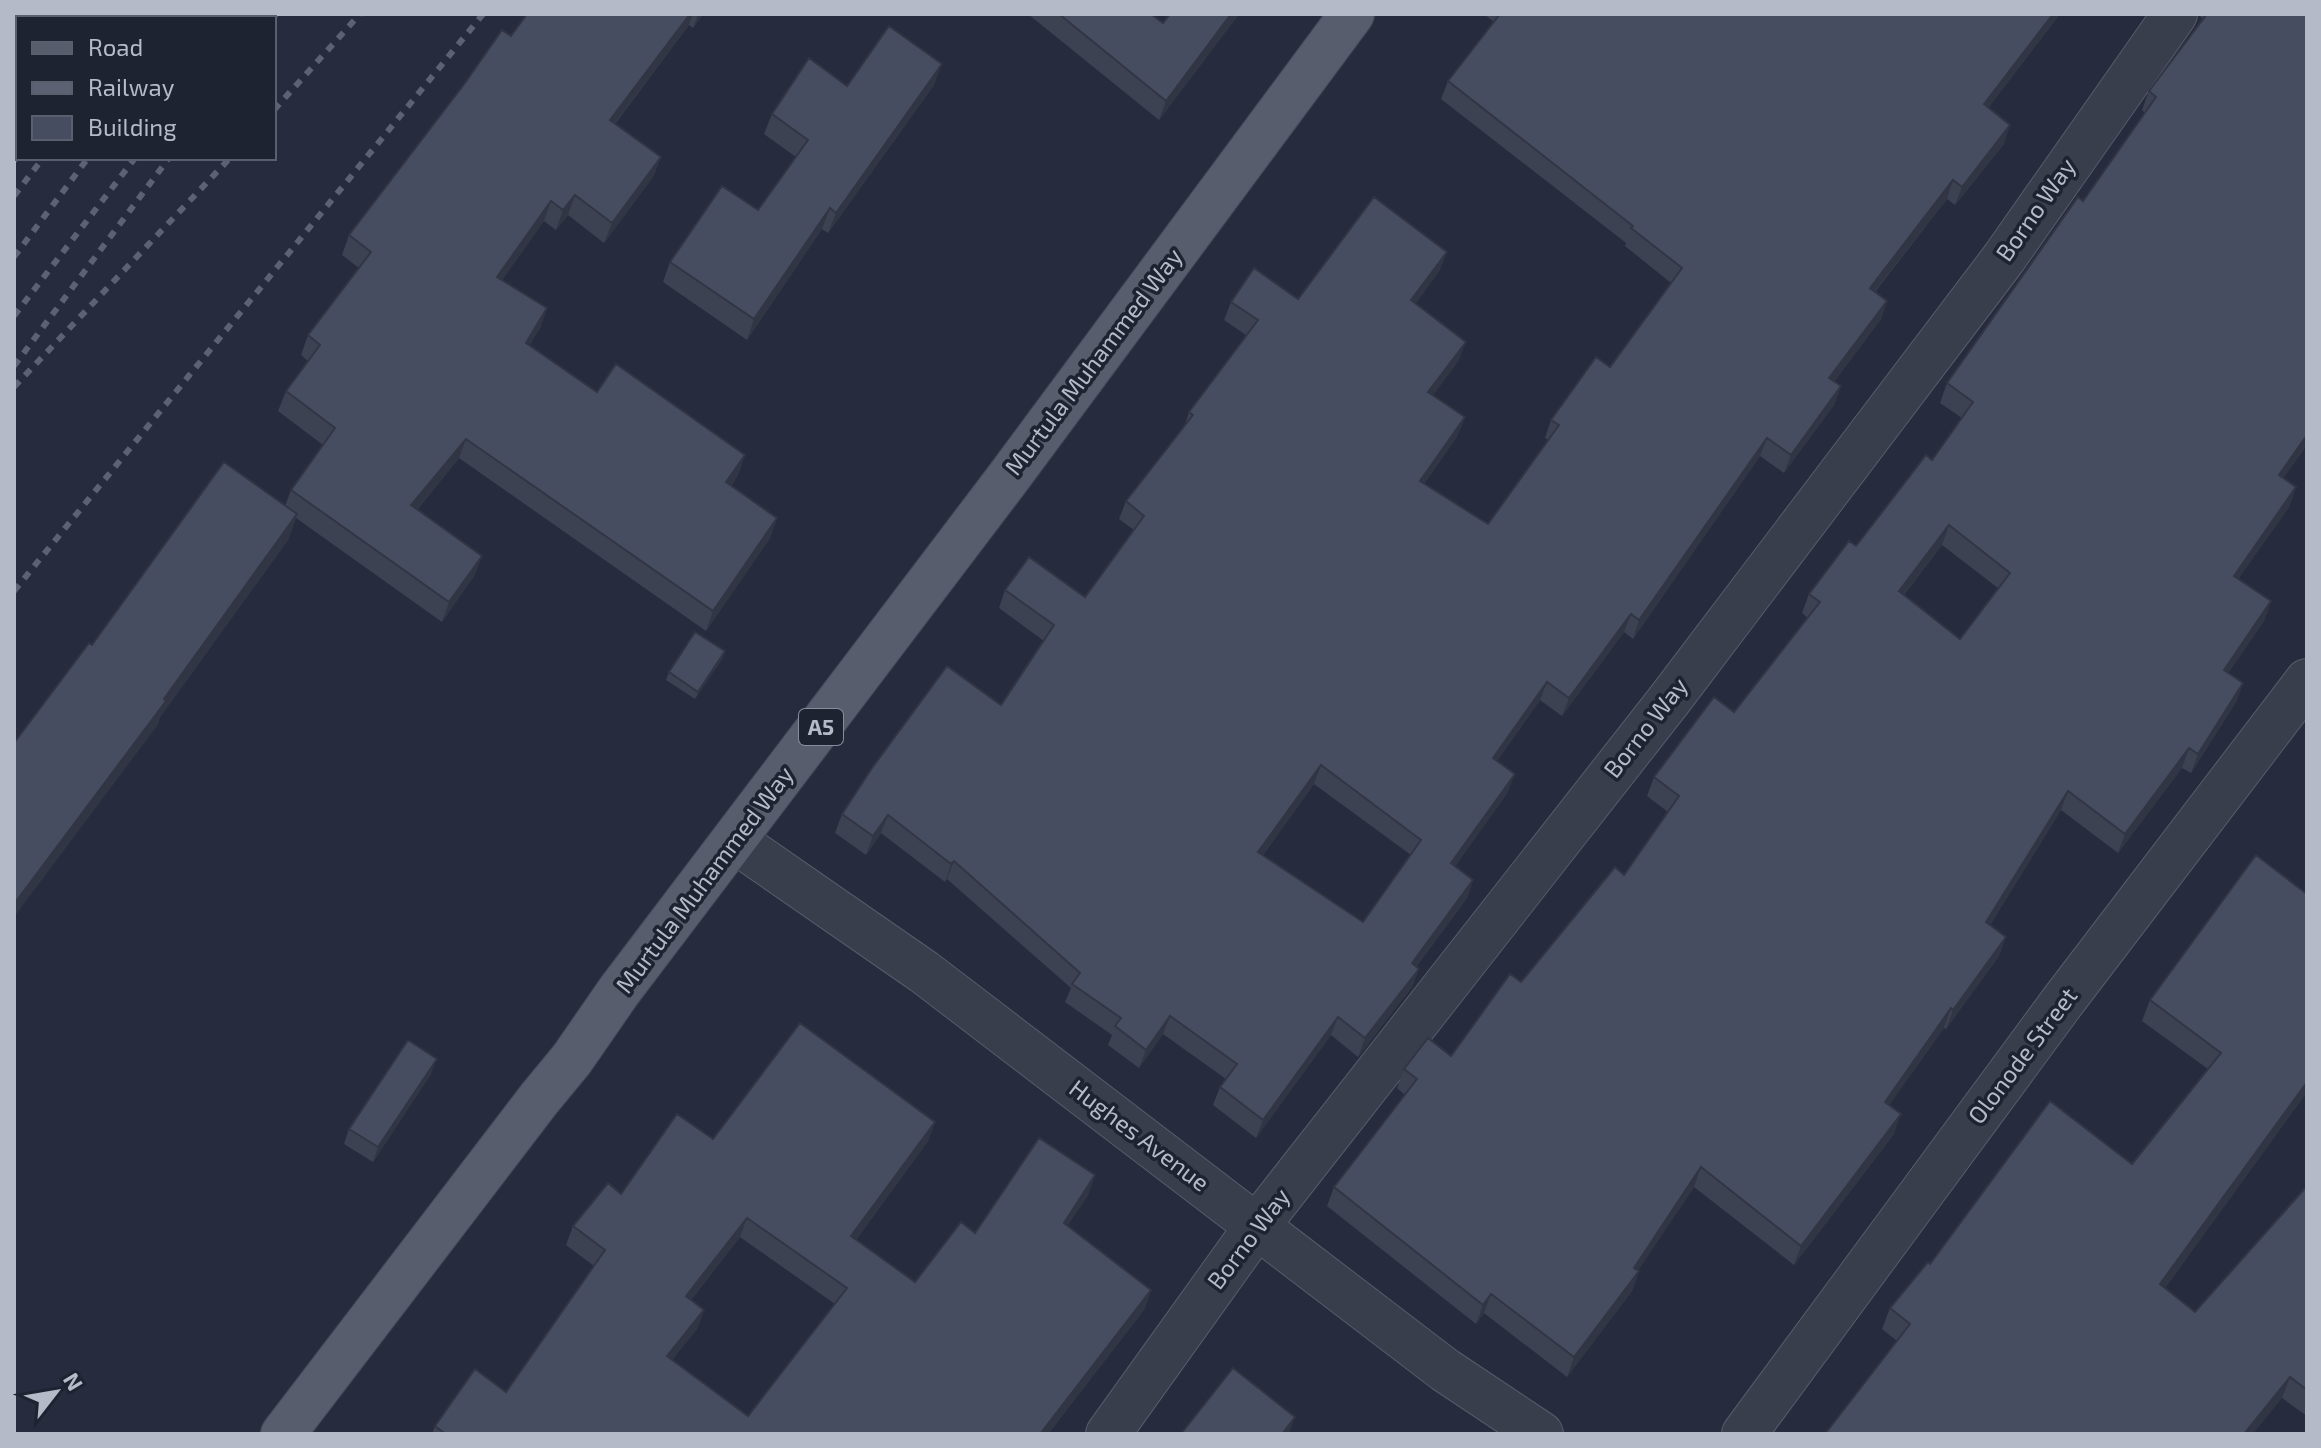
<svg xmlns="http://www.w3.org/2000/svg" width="2321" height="1448" viewBox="0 0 2321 1448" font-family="'Exo 2',sans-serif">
  <rect width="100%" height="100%" fill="#262c3d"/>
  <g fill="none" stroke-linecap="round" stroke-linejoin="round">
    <g stroke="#575c6b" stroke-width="46">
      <path id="minor" d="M735 841 924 972 1445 1370 1541 1434
        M1108 1434 1257 1226 1670 699 2004 258 2175 14
        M1744 1434 2063 1001 2307 681"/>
    </g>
    <g stroke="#424756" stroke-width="46">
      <path id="major" d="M283 1434 539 1099 572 1059 619 991 1008 478 1352 14"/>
    </g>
    <use href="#minor" stroke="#393e4d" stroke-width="44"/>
    <use href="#major" stroke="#575d6d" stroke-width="44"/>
    <path stroke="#5c6274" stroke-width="6" stroke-dasharray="8 8" stroke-linecap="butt" d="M103 18 106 14
      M149 18 152 14
      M192 18 194 14
      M241 18 244 14
      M273 18 276 14
      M274 110 360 14
      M14 161 18 154
      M14 196 43 158
      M14 257 88 158
      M14 316 135 158
      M14 366 169 158
      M14 387 230 158
      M14 591 483 14"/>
  </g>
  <path fill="#3d4253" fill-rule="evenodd" d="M527 14H703L693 28 689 25 615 124 661 157 653 177 604 243 568 215 556 230 544 221 502 280 547 308 540 328 529 345 597 392 745 455 738 475 731 486 777 518 770 538 706 631 459 458 417 510 482 556 474 576 442 622 296 518 288 540 160 717 157 726 92 645 285 506 291 490 323 445 278 411 286 391 308 361 301 355 308 335 359 268 342 255 349 235 511 36Z
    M1028 14H1151L1163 23 1170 14H1239L1159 120Z
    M1484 14H2060L1988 108 2004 144 1955 205 1947 199 1875 292 1887 301 1881 319 1834 382 1841 386 1834 405 1784 473 1760 456 1633 639 1624 632 1562 716 1540 700 1497 761 1508 792 1455 866 1473 880 1467 898 1416 967 1419 969 1412 987 1358 1057 1331 1035 1256 1138 1213 1105 1220 1087 1226 1079 1163 1034 1139 1068 1108 1045 1112 1035 1065 1002 1071 988 947 879 945 882 881 833 866 855 835 833 842 814 1001 705 1044 641 999 608 1005 590 1085 597 1134 530 1119 519 1126 501 1185 425 1189 412 1246 335 1224 320 1231 302 1298 299 1440 270 1415 304 1459 360 1433 395 1458 435 1424 484 1488 524 1548 440 1545 438 1551 420 1610 367 1671 283 1625 246 1626 243 1441 99 1448 81 1494 22ZM1314 784 1411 855 1363 922 1263 855Z
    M2199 14H2307V445L2283 478 2296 487 2289 507 2238 579 2271 601 2264 621 2228 673 2243 683 2236 702 2191 773 2182 768 2118 853 2061 810 1990 925 2006 937 1999 956 1946 1029 1944 1028 1889 1105 1894 1134 1794 1265 1694 1187 1638 1270 1639 1271 1632 1291 1567 1377 1484 1313 1476 1324 1327 1206 1334 1187 1405 1095 1397 1088 1404 1069 1451 1056 1624 875 1668 812 1647 796 1654 777 1734 712 1808 618 1802 613 1809 594 1856 546 1932 460 1962 418 1940 403 1947 383 2083 201 2145 113 2142 110 2149 91 2203 19 2200 16ZM1942 545 1998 588 1960 639 1904 595Z
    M934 85 828 233 822 229 747 340 663 282 670 262 758 210 796 157 764 134 772 114 847 86Z
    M725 651 722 659 695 699 666 680 669 672Z
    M2307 894V1092L2165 1288 2195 1312 2307 1186V1416L2282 1398 1897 1341 1882 1329 1890 1308 1930 1264 2132 1164 2208 1069 2142 1021 2150 1000Z
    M431 1074 373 1162 344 1144 349 1129Z
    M935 1122 928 1141 856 1240 915 1282 975 1233 1095 1175 1088 1195 1067 1226 1151 1290 1144 1310 1048 1434H432L435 1426 506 1392 594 1266 566 1245 573 1226 621 1194 713 1139ZM740 1237 835 1304 748 1416 672 1360 697 1329 704 1310 691 1300Z"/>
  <path fill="#323644" d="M690 14H693L689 25 602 140 610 120Z
    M698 14H703L693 28Z
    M1231 14H1239L1159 120 1166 101Z
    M2053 14H2060L1977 122 1984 104Z
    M942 64 934 85 828 233 836 213Z
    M2010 125 2004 144 1955 205 1962 187Z
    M661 157 653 177 604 243 612 223Z
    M1953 180 1947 199 1863 306 1870 288Z
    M575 195 568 215 556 230 563 210Z
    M551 201 544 221 490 297 497 277Z
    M830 208 822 229 747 340 754 319Z
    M1447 252 1440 270 1404 318 1411 300Z
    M1887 301 1881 319 1823 397 1829 378Z
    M547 308 540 328 519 363 526 343Z
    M1466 342 1459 360 1422 410 1428 392Z
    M1841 386 1834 405 1784 473 1791 455Z
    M1465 417 1458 435 1413 499 1420 481Z
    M2307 435V445L2272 494 2279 475Z
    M1767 438 1760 456 1633 639 1639 620Z
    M466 439 459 458 404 525 411 505Z
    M745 455 738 475 719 502 726 482Z
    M2296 487 2289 507 2227 595 2234 576Z
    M297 514 288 540 160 717 157 726 14 917V904Z
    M777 518 770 538 706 631 713 611Z
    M1949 525 1942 545 1892 610 1899 591Z
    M482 556 474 576 442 622 449 602Z
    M2271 601 2264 621 2217 689 2224 670Z
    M1631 614 1624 632 1562 716 1569 698Z
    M725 651 722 659 695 699 698 692Z
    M1547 682 1540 700 1486 776 1493 758Z
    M2243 683 2236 702 2191 773 2198 754Z
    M2189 748 2182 768 2118 853 2125 834Z
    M1321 765 1314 784 1252 871 1258 852Z
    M1515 774 1508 792 1445 881 1451 863Z
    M2068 791 2061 810 1979 942 1986 922Z
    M888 815 881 833 866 855 873 836Z
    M954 861 947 879 945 882 951 864Z
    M1473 880 1467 898 1405 981 1412 963Z
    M2006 937 1999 956 1946 1029 1953 1010Z
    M1419 969 1412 987 1358 1057 1365 1038Z
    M1951 1008 1944 1028 1878 1121 1885 1102Z
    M1170 1016 1163 1034 1139 1068 1146 1050Z
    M1338 1017 1331 1035 1256 1138 1263 1120Z
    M437 1059 431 1074 373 1162 378 1147Z
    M2307 1082V1092L2153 1305 2160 1284Z
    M1901 1114 1894 1134 1794 1265 1801 1246Z
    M935 1122 928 1141 844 1256 851 1236Z
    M1701 1167 1694 1187 1627 1287 1634 1268Z
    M1095 1175 1088 1195 1057 1242 1064 1223Z
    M747 1218 740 1237 679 1315 686 1296Z
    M1639 1271 1632 1291 1567 1377 1574 1357Z
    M1151 1290 1144 1310 1048 1434H1040Z
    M1491 1294 1484 1313 1476 1324 1483 1305Z
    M704 1310 697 1329 660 1375 667 1356Z
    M2290 1377 2282 1398 2253 1434H2244Z
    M1295 1417 1289 1434H1282Z"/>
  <path fill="#474d61" stroke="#323644" stroke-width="2" fill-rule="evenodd" d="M527 14H690L610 120 661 157 612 223 575 195 563 210 551 201 497 277 547 308 526 343 597 392 616 364 745 455 726 482 777 518 713 611 466 439 411 505 482 556 449 602 291 490 335 428 286 391 320 345 308 335 371 252 349 235 465 83 502 30 511 36Z
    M1059 14H1151L1163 23 1170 14H1231L1166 101Z
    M1500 14H2053L1984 104 2010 125 1962 187 1953 180 1870 288 1887 301 1829 378 1841 386 1791 455 1767 438 1639 620 1631 614 1569 698 1547 682 1493 758 1515 774 1451 863 1473 880 1412 963 1419 969 1365 1038 1338 1017 1263 1120 1220 1087 1237 1064 1170 1016 1146 1050 1115 1026 1121 1018 1072 984 1080 973 954 861 951 864 888 815 873 836 842 814 872 768 947 666 1001 705 1054 625 1005 590 1029 557 1085 597 1144 516 1126 501 1193 415 1189 412 1258 320 1231 302 1254 268 1298 299 1374 197 1447 252 1411 300 1466 342 1428 392 1465 417 1420 481 1488 524 1559 425 1551 420 1596 357 1610 367 1682 268 1631 228 1633 226 1448 81ZM1321 765 1421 840 1363 922 1258 852Z
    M2207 14H2307V435L2279 475 2296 487 2234 576 2271 601 2224 670 2243 683 2198 754 2189 748 2125 834 2068 791 1986 922 2006 937 1953 1010 1951 1008 1885 1102 1901 1114 1801 1246 1701 1167 1634 1268 1639 1271 1574 1357 1491 1294 1483 1305 1334 1187 1417 1079 1404 1069 1428 1038 1451 1056 1510 974 1521 982 1615 867 1624 875 1679 796 1654 777 1714 697 1734 712 1820 602 1809 594 1849 541 1856 546 1926 455 1932 460 1973 402 1947 383 2078 197 2083 201 2156 97 2149 91ZM1949 525 2010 573 1960 639 1899 591Z
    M889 26 942 64 836 213 830 208 754 319 670 262 722 186 758 210 808 140 772 114 809 58 847 86Z
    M224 462 297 514 164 699 166 701 14 904V743L89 643 92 645Z
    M695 632 725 651 698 692 669 672Z
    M2256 855 2307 894V1082L2160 1284 2195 1312 2307 1186V1390L2290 1377 2244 1434H1825L1910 1324 1890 1308 1928 1262 1930 1264 2050 1101 2132 1164 2221 1053 2150 1000Z
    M800 1023 935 1122 851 1236 915 1282 961 1222 975 1233 1039 1138 1095 1175 1064 1223 1151 1290 1040 1434H442L443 1432 435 1426 475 1369 506 1392 605 1250 573 1226 608 1183 621 1194 677 1114 713 1139ZM747 1218 847 1288 748 1416 667 1356 704 1310 686 1296Z
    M408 1040 437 1059 378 1147 349 1129Z
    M1233 1368 1295 1417 1282 1434H1181Z"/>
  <g text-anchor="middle" stroke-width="7" stroke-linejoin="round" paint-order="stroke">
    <rect fill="#1e2332" stroke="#888d9b" stroke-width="2" x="799" y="709" width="44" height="36" rx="6"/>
    <g font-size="22" font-weight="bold" fill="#b5bac8">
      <text x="821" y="735">A5</text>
    </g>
    <g font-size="24" fill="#b5bac8" stroke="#1e2332">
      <text transform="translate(2036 210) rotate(-55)" y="8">Borno Way</text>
      <text transform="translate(1094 362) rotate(-53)" y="8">Murtula Muhammed Way</text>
      <text transform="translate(1646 728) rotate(-52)" y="8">Borno Way</text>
      <text transform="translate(705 880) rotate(-53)" y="8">Murtula Muhammed Way</text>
      <text transform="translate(2023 1056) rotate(-53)" y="8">Olonode Street</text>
      <text transform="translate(1139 1136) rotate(37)" y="8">Hughes Avenue</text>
      <text transform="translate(1249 1239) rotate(-53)" y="8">Borno Way</text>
    </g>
  </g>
  <rect width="2321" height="1448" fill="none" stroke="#b5bac8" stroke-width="32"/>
  <rect x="16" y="16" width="260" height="144" fill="#1e2332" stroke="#5a5f6e" stroke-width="2"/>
  <rect x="32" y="42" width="40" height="12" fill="#575d6d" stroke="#5a5f6e" stroke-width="2"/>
  <text x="88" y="56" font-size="24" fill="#b5bac8">Road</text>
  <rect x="32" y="82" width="40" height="12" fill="#5c6274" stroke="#5a5f6e" stroke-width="2"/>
  <text x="88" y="96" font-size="24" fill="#b5bac8">Railway</text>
  <rect x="32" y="116" width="40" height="24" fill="#474d61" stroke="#5a5f6e" stroke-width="2"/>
  <text x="88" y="136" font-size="24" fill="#b5bac8">Building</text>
  <g transform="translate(56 1392) rotate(59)" stroke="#1e2332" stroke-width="6" paint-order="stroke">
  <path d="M0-6L14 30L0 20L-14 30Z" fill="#b5bac8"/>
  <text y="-12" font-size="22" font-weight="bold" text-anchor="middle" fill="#b5bac8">N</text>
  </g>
</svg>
